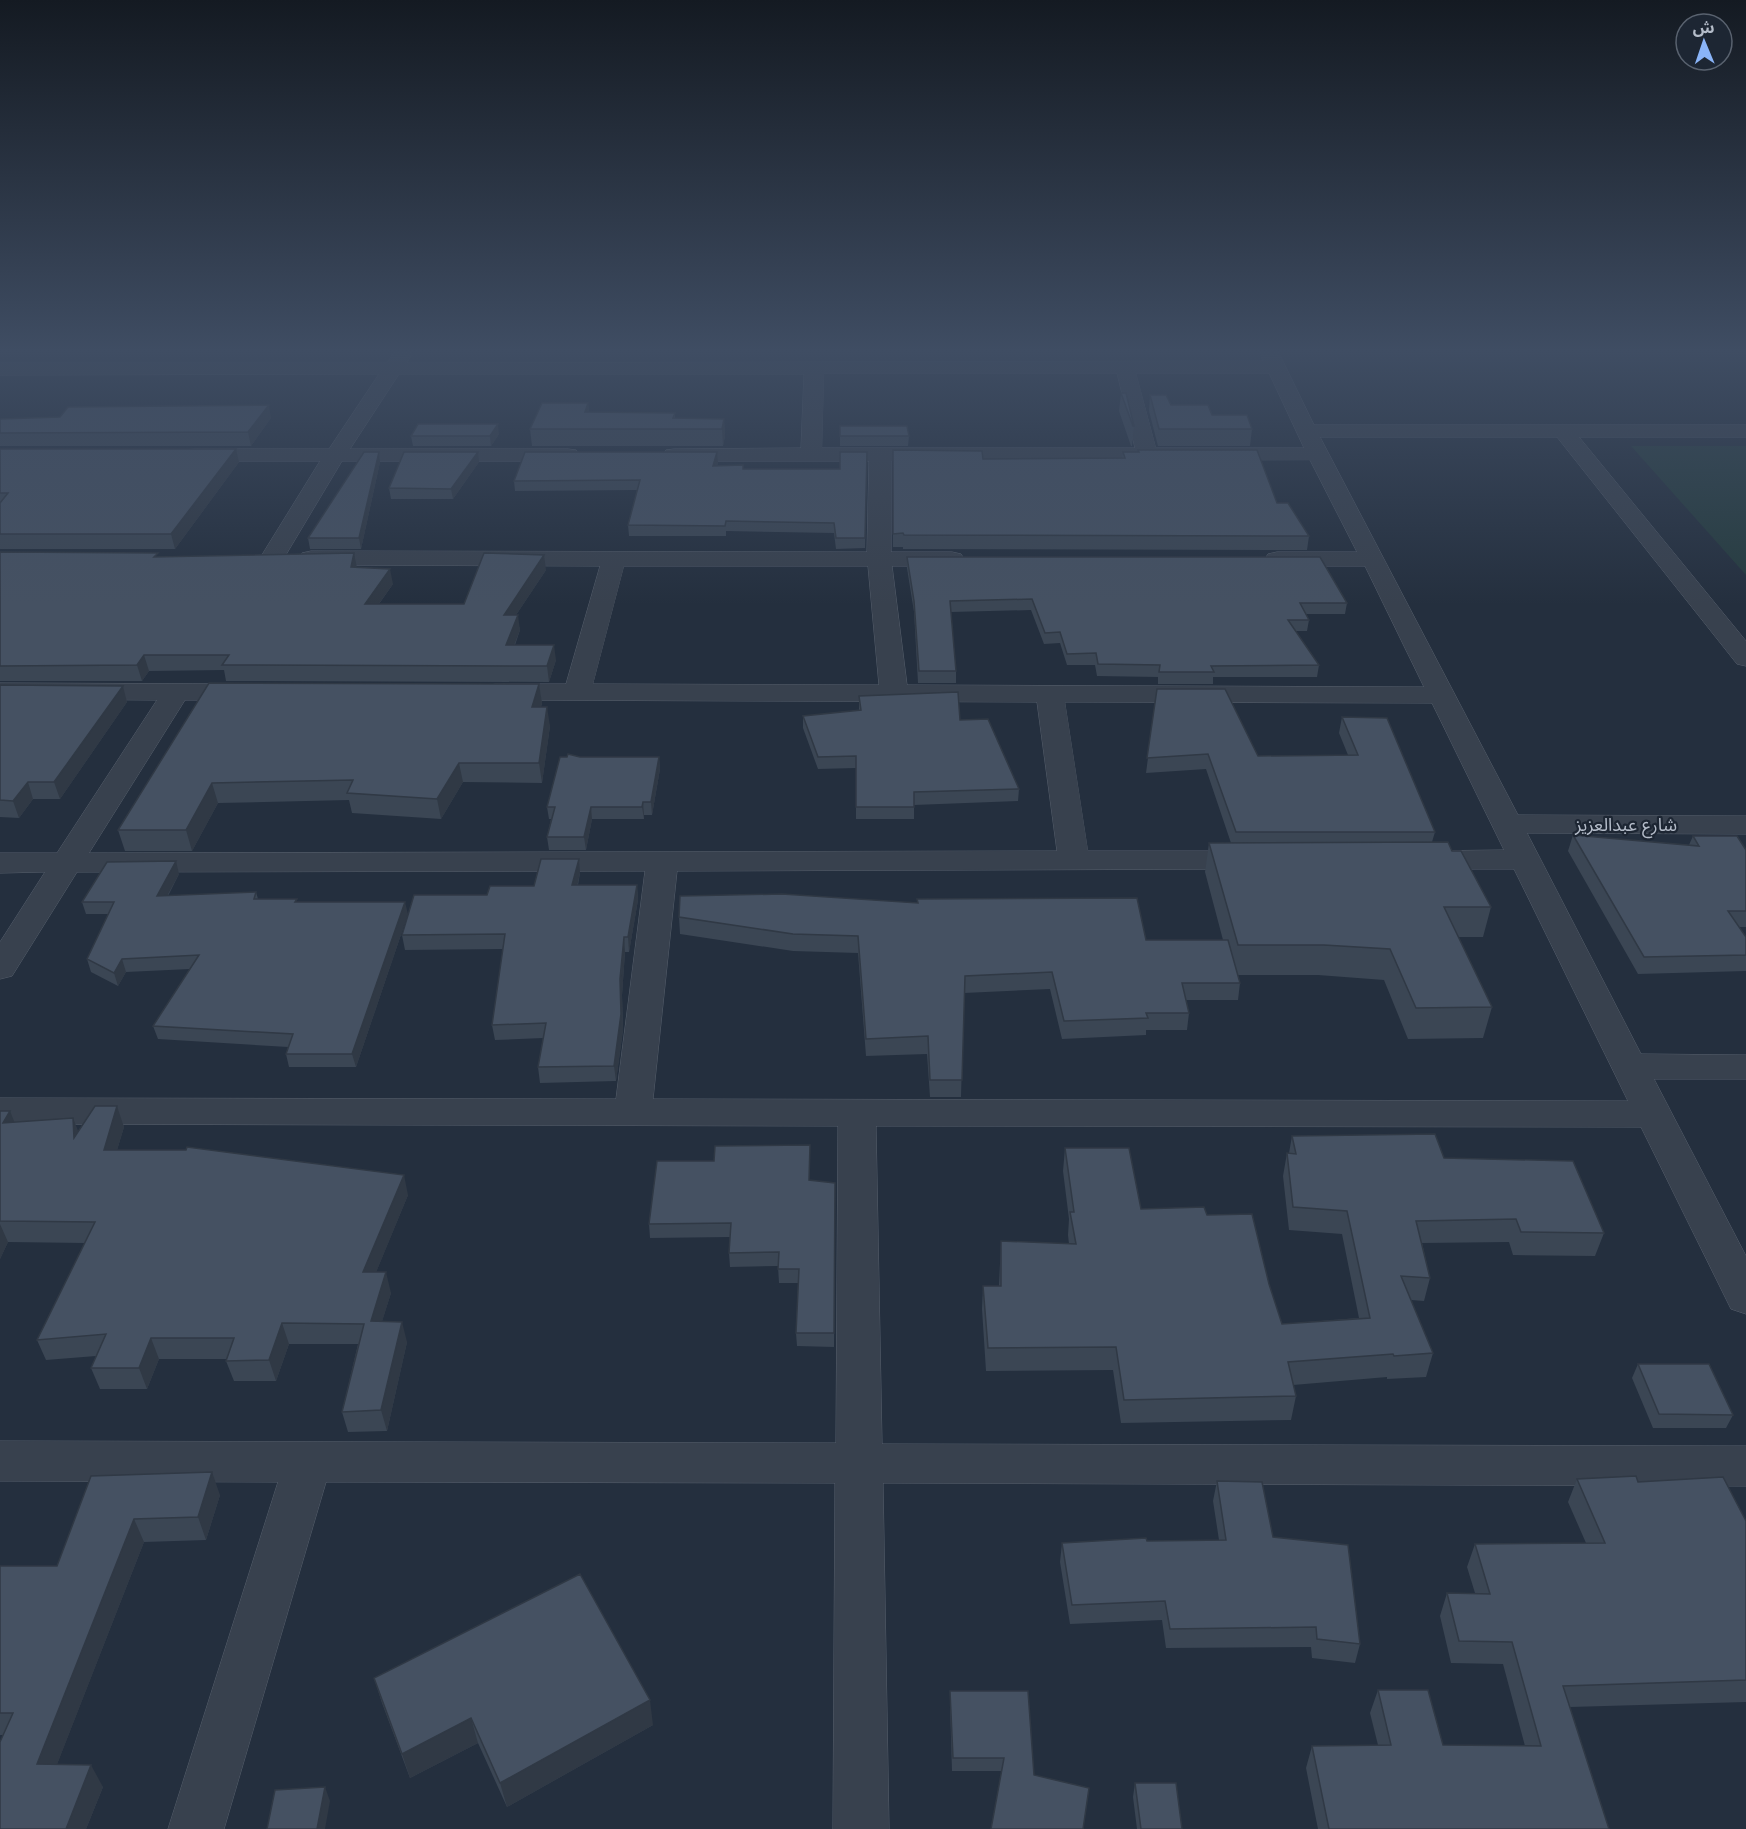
<svg xmlns="http://www.w3.org/2000/svg" width="1746" height="1829" viewBox="0 0 1746 1829" font-family="Poppins,'Noto Sans Arabic',sans-serif">
  <rect width="100%" height="100%" fill="#242f3e"/>
  <path fill="#263c3f" d="M1631 446H1746V575Z"/>
  <g fill="none" stroke-linecap="round" stroke-linejoin="round">
    <g stroke="#565f6c" stroke-width="1">
      <path id="street" d="M402 349 409 351 411 355 407 363 1263 361 1258 349H1277L1314 425H1746V437H1579L1746 641V666L1737 664 1557 437H1320L1518 815 1746 816V834L1527 833 1641 1054 1746 1055V1079H1654L1746 1256V1314L1731 1309 1641 1127 876 1126 882 1444 1746 1446V1486L883 1483 889 1829H833L835 1483 326 1482 224 1829H168L278 1482 0 1481V1441L836 1443 838 1126 0 1124V1098L616 1099 645 871 77 872 12 976 0 979V942L45 872 0 873V853H57L157 700 0 699V683L249 684 259 686 263 692 259 698 249 700H185L89 853 1057 851 1037 702 495 700 485 698 481 692 485 686 495 684H566L600 566 311 565 302 563 299 558 302 553 311 551 867 552 869 461H674L666 460 663 455 666 450 674 449 801 448 804 374H399L350 449H568L576 450 579 455 576 460 568 461H342L284 558 281 563 272 565 263 563 260 558 320 461H194L186 460 183 455 186 450 194 449H329L379 374 0 375V363H387L395 351ZM824 373H1117L1135 448H822ZM1136 373H1269L1304 448H1156ZM1310 460 1357 552H1277L1268 554 1265 559 1268 564 1277 566H1365L1424 687 907 685 892 566H952L961 564 964 559 961 554 952 552H891V461ZM624 566H868L879 685 593 684ZM1065 702 1432 703 1504 850 1421 851 1410 853 1405 860 1410 867 1421 869H1514L1628 1101 653 1099 677 871 1252 869 1263 867 1268 860 1263 853 1252 851H1088Z"/>
    </g>
    <use href="#street" fill="#38414e" fill-rule="evenodd"/>
  </g>
  <path fill="#3b4654" d="M1121 393 1134 426 1132 446H1131L1119 411Z
    M1150 395 1171 405 1212 415 1252 429 1250 446H1158L1149 411Z
    M588 403 589 412 675 413V418L724 419 725 436 723 446H532L530 429Z
    M271 418 251 446H0V419Z
    M840 426 909 436 908 446H840Z
    M499 434 491 446H413L411 436Z
    M0 449 239 462 175 549H0Z
    M893 450 983 459 1122 458 1123 452H1137L1138 450 1277 503 1309 536 1307 550 903 549V547H893Z
    M717 452 718 462 717 466 743 469H840L867 452 865 548 836 549 834 533 726 531V536H629L628 525 637 490 515 491 514 481Z
    M380 462 361 549H310L308 538Z
    M479 462 453 499H391L389 488Z
    M0 552 159 557 357 567 393 584 379 604H464L546 570 516 615 520 630 515 645 556 660 549 682 226 681 224 670 149 671 142 681H0Z
    M907 557 1347 603 1345 614H1306L1309 620 1307 631H1295L1319 665 1317 677H1213V684H1158V677L1097 676 1095 665H1067L1060 643 1044 644 1031 610 951 612 956 671V683H918L914 612 907 568Z
    M209 683 539 684 542 703 541 707 550 726 542 783 463 782 441 819 352 813 349 800 218 803 192 851H125L118 830Z
    M0 685 123 686 127 702 60 799H33L19 818 0 817Z
    M1157 689 1258 756 1348 755 1339 733 1342 717 1435 832 1432 842 1452 851 1491 907 1483 937H1458L1492 1007 1483 1038 1408 1039 1384 980 1318 975H1238L1240 983 1238 1000H1186L1189 1013 1187 1030H1146V1035L1062 1039 1050 989 964 993 961 1097H930L927 1054 866 1056 858 953 793 951 680 934 679 917 1146 940H1223L1205 872 1209 843H1231L1206 769 1146 773Z
    M859 696 960 720 1019 789 1018 801 914 805V819H856V768L818 769 803 728V716L859 710Z
    M580 757H659L660 769 652 815H644V819H592L586 850H549L547 837 551 819H549L547 807Z
    M1573 835 1689 845 1693 836 1746 850V927H1739L1746 937V971L1638 974 1568 851Z
    M580 873 578 885H637L638 900 629 952H625L622 995 623 1030 616 1081 540 1083 538 1067 543 1038 495 1040 492 1025 503 949 405 950 402 935 534 886Z
    M179 874 168 896 256 892 258 899 408 914 356 1067H289L286 1054 288 1047 158 1039 153 1026 190 969 126 972 118 986 91 972 87 959 108 914H86L82 902Z
    M117 1106 124 1127 117 1150 408 1195 376 1272 391 1293 382 1321 407 1342 387 1431 348 1432 342 1412 358 1344H289L276 1381H234L226 1361 227 1359H159L147 1389H100L91 1368 96 1356 46 1360 37 1340 85 1243 8 1242 0 1259V1111L14 1123 78 1132Z
    M1292 1136 1444 1158 1604 1233 1595 1256 1513 1255 1509 1242 1422 1243 1430 1278 1424 1301 1411 1300 1433 1353 1426 1377 1387 1379V1377L1293 1385 1296 1396 1291 1420 1121 1423 1113 1370 986 1371 982 1309 983 1286H999L1001 1241 1069 1244 1068 1235 1069 1219 1063 1171 1065 1148 1141 1209 1207 1215 1269 1284 1282 1324 1359 1318 1342 1234 1289 1230 1283 1176 1287 1153H1289Z
    M810 1145 809 1180 835 1183 834 1347 797 1346 796 1333 798 1283H779L778 1266 730 1267 729 1253 730 1237 650 1238 649 1224 714 1161Z
    M1638 1364 1733 1415 1726 1428H1653L1632 1378Z
    M91 1476 220 1495 206 1540 144 1542 57 1764 103 1787 86 1829H0L3 1735H0V1566H57Z
    M1577 1479 1638 1482 1746 1521V1702L1570 1707 1609 1829H1318L1306 1768 1312 1746 1378 1745 1370 1713 1378 1690 1443 1745 1525 1746 1503 1664 1451 1663 1440 1616 1447 1593H1475L1467 1567 1475 1544 1586 1543 1568 1502Z
    M1217 1481 1273 1537 1360 1644 1355 1663 1312 1658 1311 1647 1166 1648 1162 1620 1070 1624 1060 1562 1062 1543 1219 1540 1213 1501Z
    M374 1678 653 1725 507 1807 478 1743 410 1778 382 1703Z
    M950 1691 1034 1775 1001 1771H952L950 1705Z
    M1135 1783 1182 1829H1137L1133 1797Z"/>
  <path fill="#303945" d="M588 403 590 419 585 412Z
    M269 405 271 418 251 446 248 432Z
    M724 419 725 436 723 446 722 429Z
    M498 424 499 434 491 446 490 436Z
    M236 449 239 462 175 549 171 534Z
    M379 452 380 462 361 549 359 538Z
    M478 452 479 462 453 499 451 489Z
    M717 452 718 462 714 476 713 466Z
    M354 553 357 568 351 567Z
    M544 555 546 570 506 630 504 615Z
    M390 569 393 584 368 619 365 604Z
    M518 615 520 630 508 661 506 645Z
    M554 645 556 660 549 682 547 666Z
    M144 655 149 671 142 681 137 665Z
    M539 684 542 703 534 727 532 707Z
    M123 686 127 702 60 799 54 782Z
    M547 707 550 726 542 783 539 763Z
    M659 757 660 769 652 815 651 802Z
    M459 763 463 782 441 819 437 799Z
    M28 782 33 799 19 818 13 801Z
    M212 783 218 803 192 851 186 830Z
    M643 802 644 815V819L642 807Z
    M591 807 592 819 586 850 584 837Z
    M579 859 580 873 574 900 572 885Z
    M176 861 179 874 160 909 157 896Z
    M637 885 638 900 629 952 628 937Z
    M405 902 408 914 356 1067 352 1054Z
    M624 937 625 952 622 995 623 1030 616 1081 614 1066Z
    M122 959 126 972 118 986 114 973Z
    M117 1106 124 1127 111 1170 104 1150Z
    M10 1111 18 1131 3 1123Z
    M73 1118 81 1138H74Z
    M404 1175 408 1195 368 1292 363 1272Z
    M0 1224 8 1242 0 1259Z
    M386 1272 391 1293 376 1341 371 1321Z
    M402 1322 407 1342 387 1431 381 1410Z
    M282 1323 289 1344 276 1381 269 1360Z
    M151 1338 159 1359 147 1389 139 1368Z
    M212 1472 220 1495 206 1540 198 1517Z
    M134 1519 144 1542 49 1785 37 1764Z
    M650 1700 653 1725 507 1807 500 1783Z
    M471 1718 478 1743 410 1778 402 1754Z
    M91 1765 103 1787 86 1829H66Z
    M325 1787 330 1801 325 1829H317Z"/>
  <path fill="#455162" stroke="#303945" stroke-width="1.5" d="M1121 393H1126L1134 426H1133Z
    M1150 395H1166L1171 405H1208L1212 415H1247L1252 429H1159Z
    M542 403H588L585 412 675 413 673 418 724 419 722 429H530Z
    M269 405 248 432 0 433V419L60 417 68 407Z
    M418 424H498L490 436H411Z
    M840 426H907L909 436H840Z
    M0 449H236L171 534H0V503L8 493H0Z
    M893 450 982 451 983 459 1125 458 1123 452H1139L1138 450H1257L1277 503H1288L1309 536 904 535 903 533 893 534Z
    M364 452H379L359 538H308Z
    M404 452H478L451 489 389 488Z
    M525 452H717L713 466 743 465V469H840V452H867L865 538H836L834 523 726 521 725 526 628 525 640 480 514 481Z
    M0 552 158 553 154 557 354 553 351 567 390 569 365 604H464L484 553 544 555 504 615H518L506 645H554L547 666 222 665 229 655H144L137 665 0 666Z
    M907 557H1320L1347 603H1300L1309 620H1288L1319 665 1211 666 1214 672H1159L1160 665 1098 664 1096 653 1067 654 1060 632 1045 633 1032 599 950 601 956 671H919L914 601Z
    M209 683 539 684 532 707H547L539 763H459L437 799 347 793 353 780 212 783 186 830H118Z
    M0 685 123 686 54 782H28L13 801 0 800Z
    M1157 689H1225L1258 756 1358 755 1342 717 1387 718 1435 832H1236L1208 754 1147 758Z
    M958 692 960 720 988 719 1019 789 914 792V807H856V756L818 757 803 716 861 710 859 696Z
    M568 754 580 757H659L651 802H643L642 807H591L584 837H547L555 807H547L560 757H567Z
    M1573 835 1699 846 1693 836H1737L1746 850V911H1728L1746 937V955L1644 957Z
    M1448 842 1452 851H1461L1491 907H1444L1492 1007 1416 1008 1390 949 1324 945H1238L1209 843Z
    M541 859H579L572 885H637L628 937H624L620 979 621 1014 614 1066 538 1067 546 1023 492 1025 505 934 402 935 414 895H487L490 886H534Z
    M176 861 157 896 256 892 254 899H297L295 902H405L352 1054H286L293 1034 153 1026 199 955 122 959 114 973 87 959 114 902H82L107 862Z
    M782 894 918 903 917 899 1137 898 1146 940H1228L1240 983H1182L1189 1013H1146L1148 1018 1064 1021 1052 972 965 976 962 1080H930L928 1036 866 1039 858 936 793 934 679 917 680 896Z
    M95 1106H117L104 1150H186L187 1147 404 1175 363 1272H386L371 1321 402 1322 381 1410 342 1412 364 1324 282 1323 269 1360 226 1361 234 1338H151L139 1368H91L106 1334 37 1340 95 1222 0 1221V1111H10L3 1123 73 1118 74 1138Z
    M1435 1134 1444 1158 1573 1161 1604 1233 1521 1232 1516 1219 1416 1221 1430 1278 1401 1276 1433 1353 1394 1356 1393 1354 1288 1362 1296 1396 1124 1400 1116 1347 988 1348 983 1286H1001V1241L1076 1244 1070 1212H1074L1065 1148H1129L1141 1209 1204 1207 1207 1215 1252 1214 1269 1284 1282 1324 1370 1318 1347 1211 1293 1207 1287 1153 1296 1154 1292 1136Z
    M810 1145 809 1180 835 1183 834 1333H796L799 1269H778L779 1252 729 1253 731 1223 649 1224 657 1161H714L715 1146Z
    M1638 1364H1709L1733 1415 1659 1414Z
    M212 1472 198 1517 134 1519 37 1764 91 1765 66 1829H0V1742L13 1713H0V1566H57L91 1476Z
    M1636 1476 1638 1482 1723 1477 1746 1521V1680L1563 1686 1609 1829H1329L1312 1746 1391 1745 1378 1690H1428L1443 1745 1541 1746 1512 1642 1459 1641 1447 1593 1490 1594 1475 1544 1605 1543 1577 1479Z
    M1217 1481 1262 1482 1273 1537 1348 1545 1360 1644 1317 1639 1316 1627 1170 1629 1165 1601 1072 1605 1062 1543 1146 1538 1147 1541 1226 1540Z
    M580 1574 650 1700 500 1783 471 1718 402 1754 374 1678Z
    M950 1691H1028L1034 1775 1089 1788 1083 1829H991L1004 1758H953Z
    M1135 1783H1176L1182 1829H1141Z
    M325 1787 317 1829H267L275 1790Z"/>
  <linearGradient id="sky" x2="0" y2="1"><stop stop-color="#141a22"/><stop offset="0.58" stop-color="#3f4d63"/><stop offset="1" stop-color="#3f4d63" stop-opacity="0"/></linearGradient>
  <rect width="1746" height="605" fill="url(#sky)"/>
  <g text-anchor="middle" stroke-width="4.5" stroke-linejoin="round" paint-order="stroke">
    <g font-size="18" fill="#b4bcc9" stroke="#1d2633">
      <text x="1626" y="831">شارع عبدالعزيز</text>
    </g>
  </g>
  <g transform="translate(1704 42) rotate(358)"><circle r="28" fill="#1d2633" stroke="#59626f" stroke-width="1.5"/>
  <path d="M0-4.5L10 22L0 15L-10 22Z" fill="#8ab4f8"/>
  <text y="-9" font-size="16" font-weight="bold" text-anchor="middle" fill="#b4bcc9">ش</text>
  </g>
</svg>
